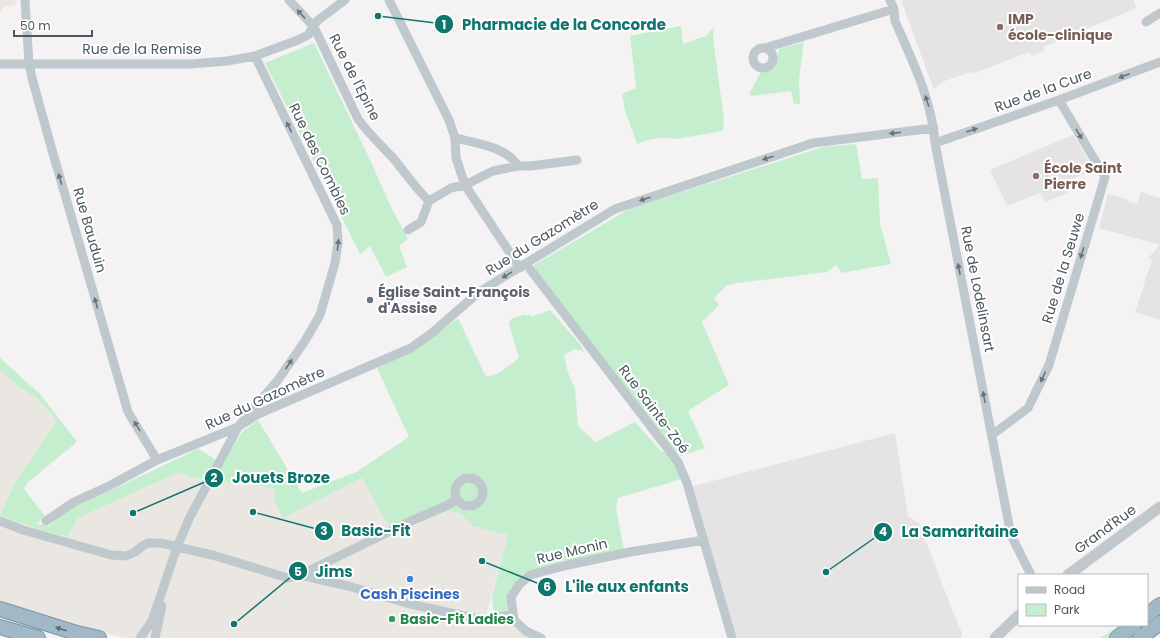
<svg xmlns="http://www.w3.org/2000/svg" width="1160" height="638" viewBox="0 0 1160 638" font-family="Poppins,sans-serif">
  <rect width="100%" height="100%" fill="#f4f2f3"/>
  <path fill="#eae6e1" d="M0 0H17L15 5 4 7 0 12Z
    M0 370 18 386 37 398 57 421 16 481 0 514Z
    M179 472 189 477 201 479 237 484 239 480 276 490 283 518 362 478 382 515 448 510 461 514 472 526 508 535 487 613 492 624 501 620 519 624 546 638H127L91 630 0 601V515L41 530 67 537 78 518Z"/>
  <path fill="#e5e3e4" d="M901 0H1134L1136 8 1044 47V51L1032 56 1029 52 972 74 970 72 942 82 934 90Z
    M1073 135 1094 170 1064 182 1068 193 1045 202 1040 193 1007 206 990 170Z
    M1141 192 1160 198V245L1099 228 1108 194 1127 199 1128 202 1137 204Z
    M1160 245V317L1159 320 1135 312 1152 260 1148 258Z
    M895 433 908 516 919 523 953 612 962 633 961 638H735L690 487Z"/>
  <path fill="#c5eece" d="M681 26 683 44 706 36 714 27 713 38 724 119 723 131 676 139C663 136 648 139 637 144L625 110 622 94 636 88 630 36Z
    M804 42 799 79 800 104H794L791 91 751 96 750 92 761 72C778 73 776 61 779 49Z
    M314 43 372 164 388 201 408 239 399 246 407 267 386 277 370 246 360 254 265 63Z
    M856 144 862 179 878 178 880 224 891 264 841 273 837 265 826 272 737 283 726 286 714 298 719 305 702 322 729 385 688 411 705 448 681 456 646 421 536 271 534 265 631 208 823 147Z
    M550 310 580 344 584 352 575 349 564 355 568 373 575 389 578 426 596 442 635 422 660 450 677 460 685 478 618 498 616 508 624 550 530 575 514 586 507 610 494 616 492 597 508 535 472 526 461 514 448 510 395 533 382 515 362 478 283 518 274 500 276 490 240 480 237 484 217 481 219 468 242 432 258 420 302 493 356 472 409 437 377 368 428 342 458 318 486 377 499 373 519 358 509 324 511 319 525 314 526 316 530 314 531 317Z
    M0 358 40 394 77 442 27 483 24 489 45 516 37 524 49 526 59 517 74 506 103 494 198 449 217 460 201 479 189 477 179 472 78 518 67 537 41 530 0 515 16 481 57 421 37 398 18 386 0 370Z
    M1120 625H1126L1109 638H1100Z"/>
  <g fill="none" stroke-linecap="round" stroke-linejoin="round">
    <g stroke="#7997a9" stroke-width="16">
      <path id="trunk" d="M0 609 73 632 99 638
        M1147 615 1160 605
        M0 627 38 638
        M1117 638 1134 625
        M1140 638 1160 623"/>
    </g>
    <path stroke="#bfc8cd" stroke-width="9" d="M25 0 29 63 32 78 52 150 128 412 157 460
      M289 0 314 27 358 119C368 133 381 145 393 158 405 172 415 188 429 201
      M389 0 449 120 455 138 456 158 465 185 520 268
      M890 0 894 9 895 21C912 60 932 100 935 143L1011 535 1031 575
      M1146 22 1160 13
      M765 48 894 9
      M753 58a10 10 0 1 1 20 0a10 10 0 1 1-20 0Z
      M0 64H191L227 61 255 56 298 40 308 35 317 21 345 0
      M455 138C476 143 507 147 518 166
      M935 143 1059 100 1160 62
      M408 230 421 222 429 201 451 188 465 185 493 171 518 166H531L577 160
      M526 264 678 462 687 483 732 638
      M992 435 1028 408 1049 365 1105 177 1059 100
      M455 492a14 14 0 1 1 28 0a14 14 0 1 1-28 0Z
      M0 521 23 530 111 555 126 556 135 552 141 547 148 543H161L216 556 288 578 300 575 348 586 410 604 474 618 491 619 513 614
      M46 521 74 502 109 486 157 460 238 427 258 414 411 348 432 333 479 292 615 209 813 143 934 128
      M300 575 411 521 448 505 457 499
      M140 638 152 621 177 547 190 517 238 427 278 380 305 341 320 315 335 263 338 243 337 225 255 56
      M155 638 162 606
      M541 638 526 631 514 620 511 597 519 585 530 575 568 565 630 552 704 540"/>
    <path stroke="#bfc8cd" stroke-width="11" d="M1068 575 1160 507
      M995 638 1019 615"/>
    <use href="#trunk" stroke="#a1b9c6" stroke-width="14"/>
  </g>
  <defs><path id="oneway-solid" d="M-6-.8H1V-3.2L6.5 0L1 3.2V.8H-6Z"/></defs>
  <g fill="#68747a">
    <use href="#oneway-solid" transform="translate(301 14) rotate(-133)"/>
    <use href="#oneway-solid" transform="translate(1124 76) rotate(159)"/>
    <use href="#oneway-solid" transform="translate(927 101) rotate(-108)"/>
    <use href="#oneway-solid" transform="translate(289 127) rotate(-116)"/>
    <use href="#oneway-solid" transform="translate(972 130) rotate(-19)"/>
    <use href="#oneway-solid" transform="translate(895 133) rotate(173)"/>
    <use href="#oneway-solid" transform="translate(1079 134) rotate(59)"/>
    <use href="#oneway-solid" transform="translate(768 158) rotate(162)"/>
    <use href="#oneway-solid" transform="translate(60 179) rotate(-106)"/>
    <use href="#oneway-solid" transform="translate(645 199) rotate(162)"/>
    <use href="#oneway-solid" transform="translate(338 245) rotate(-83)"/>
    <use href="#oneway-solid" transform="translate(1082 253) rotate(107)"/>
    <use href="#oneway-solid" transform="translate(959 269) rotate(-101)"/>
    <use href="#oneway-solid" transform="translate(507 275) rotate(149)"/>
    <use href="#oneway-solid" transform="translate(96 303) rotate(-106)"/>
    <use href="#oneway-solid" transform="translate(289 364) rotate(-56)"/>
    <use href="#oneway-solid" transform="translate(1043 377) rotate(116)"/>
    <use href="#oneway-solid" transform="translate(984 397) rotate(-101)"/>
    <use href="#oneway-solid" transform="translate(137 426) rotate(-122)"/>
  </g>
  <use fill="#5c6b74" href="#oneway-solid" transform="translate(61 629) rotate(-162)"/>
  <g fill="#8d6e63" stroke="#fff" stroke-width="1.5">
    <circle cx="1000" cy="27" r="4"/>
    <circle cx="1036" cy="176" r="4"/>
  </g>
  <circle fill="#6b7280" stroke="#fff" stroke-width="1.5" cx="370" cy="300" r="4"/>
  <circle fill="#3f7fe0" stroke="#fff" stroke-width="1.5" cx="410" cy="579" r="4"/>
  <circle fill="#2e9e5b" stroke="#fff" stroke-width="1.5" cx="392" cy="619" r="4"/>
  <g text-anchor="middle" stroke-width="4" stroke-linejoin="round" paint-order="stroke">
    <g font-size="14" font-weight="bold" fill="#785e54" stroke="#fff" text-anchor="start">
      <text x="1008" y="24">IMP<tspan x="1008" dy="16">école-clinique</tspan></text>
      <text x="1044" y="173">École Saint<tspan x="1044" dy="16">Pierre</tspan></text>
    </g>
    <g font-size="14" fill="#4b585f" stroke="#fff">
      <text x="142" y="54">Rue de la Remise</text>
      <text transform="translate(355 77) rotate(63)" y="5">Rue de l'Epine</text>
      <text transform="translate(1043 90) rotate(-20)" y="5">Rue de la Cure</text>
      <text transform="translate(320 159) rotate(64)" y="5">Rue des Combles</text>
      <text transform="translate(90 230) rotate(74)" y="5">Rue Bauduin</text>
      <text transform="translate(542 237) rotate(-32)" y="5">Rue du Gazomètre</text>
      <text transform="translate(1063 268) rotate(-73)" y="5">Rue de la Seuwe</text>
      <text transform="translate(978 289) rotate(79)" y="5">Rue de Lodelinsart</text>
      <text transform="translate(265 398) rotate(-25)" y="5">Rue du Gazomètre</text>
      <text transform="translate(654 409) rotate(53)" y="5">Rue Sainte-Zoé</text>
      <text transform="translate(1105 529) rotate(-36)" y="5">Grand'Rue</text>
      <text transform="translate(572 551) rotate(-13)" y="5">Rue Monin</text>
    </g>
    <g font-size="14" font-weight="bold" fill="#5b616d" stroke="#fff" text-anchor="start">
      <text x="378" y="297">Église Saint-François<tspan x="378" dy="16">d'Assise</tspan></text>
    </g>
    <g font-size="14" font-weight="bold" fill="#366cbe" stroke="#fff">
      <text x="410" y="599">Cash Piscines</text>
    </g>
    <g font-size="14" font-weight="bold" fill="#27864d" stroke="#fff" text-anchor="start">
      <text x="400" y="624">Basic-Fit Ladies</text>
    </g>
  </g>
  <path fill="none" stroke="#0f766e" stroke-width="1.5" d="M378 16L444 24M133 513L214 478M253 512L324 531M826 572L883 532M234 624L298 571M482 561L547 587"/>
  <g fill="#0f766e" stroke="#fff" stroke-width="1.5">
    <circle cx="378" cy="16" r="4"/>
    <circle cx="133" cy="513" r="4"/>
    <circle cx="253" cy="512" r="4"/>
    <circle cx="826" cy="572" r="4"/>
    <circle cx="234" cy="624" r="4"/>
    <circle cx="482" cy="561" r="4"/>
    <circle cx="444" cy="24" r="10"/>
    <circle cx="214" cy="478" r="10"/>
    <circle cx="324" cy="531" r="10"/>
    <circle cx="883" cy="532" r="10"/>
    <circle cx="298" cy="571" r="10"/>
    <circle cx="547" cy="587" r="10"/>
  </g>
  <g font-size="12" text-anchor="middle" font-weight="bold" fill="#fff">
    <text x="444" y="29">1</text>
    <text x="214" y="482">2</text>
    <text x="324" y="535">3</text>
    <text x="883" y="536">4</text>
    <text x="298" y="576">5</text>
    <text x="547" y="591">6</text>
  </g>
  <g font-size="15" text-anchor="middle" font-weight="bold" fill="#0f766e" stroke="#fff" stroke-width="4" stroke-linejoin="round" paint-order="stroke">
    <text x="564" y="30">Pharmacie de la Concorde</text>
    <text x="281" y="483">Jouets Broze</text>
    <text x="376" y="536">Basic-Fit</text>
    <text x="960" y="537">La Samaritaine</text>
    <text x="334" y="577">Jims</text>
    <text x="627" y="592">L'ile aux enfants</text>
  </g>
  <rect x="1018" y="574" width="130" height="52" fill="#ffffff" stroke="#b7bcbf"/>
  <rect x="1026" y="587" width="20" height="6" fill="#bfc8cd" stroke="#b7bcbf"/>
  <text x="1054" y="594" font-size="12" fill="#4b585f">Road</text>
  <rect x="1026" y="604" width="20" height="12" fill="#c5eece" stroke="#b7bcbf"/>
  <text x="1054" y="614" font-size="12" fill="#4b585f">Park</text>
  <path d="M14 30v6h78v-6" fill="none" stroke="#4b585f" stroke-width="2"/>
  <text x="20" y="30" font-size="12" fill="#4b585f" stroke="#ffffff" stroke-width="3" paint-order="stroke">50 m</text>
</svg>
